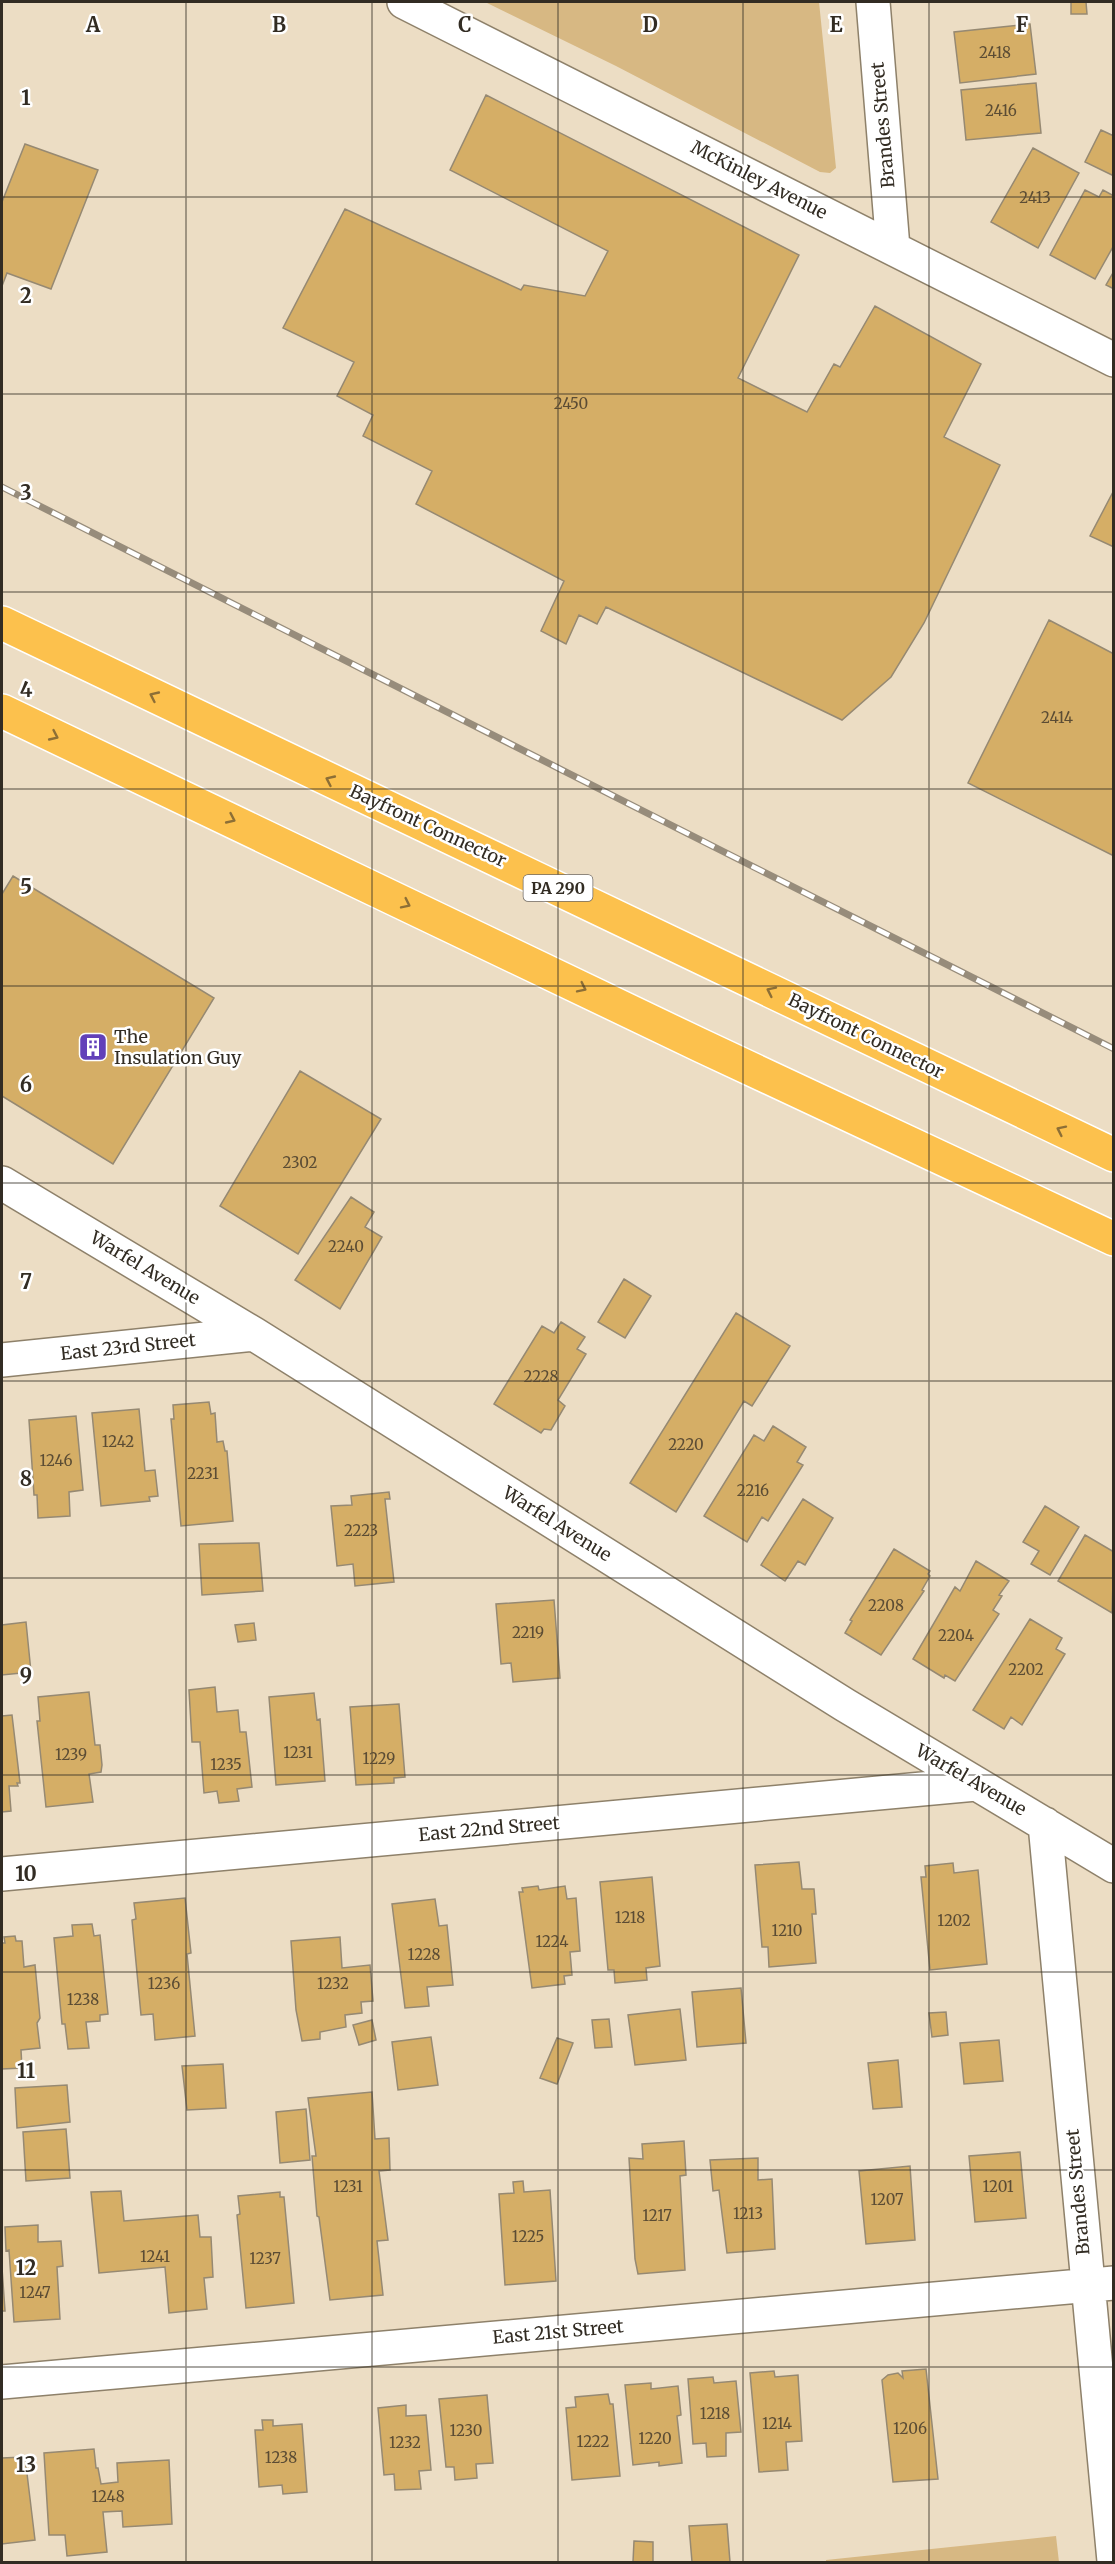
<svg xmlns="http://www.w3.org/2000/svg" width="1115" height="2564" viewBox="0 0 1115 2564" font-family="Merriweather,serif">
  <rect width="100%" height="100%" fill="#ecddc4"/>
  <path fill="#d7b883" d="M485 2H819L836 168 830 173 820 172 616 66Z
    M1056 2536 1059 2562H826V2560Z"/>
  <path fill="#d5ae66" stroke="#968972" stroke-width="1.5" d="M1071 2H1086L1087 14H1071Z
    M1030 24 1036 74 960 83 954 32Z
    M1036 83 1041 133 966 140 961 90Z
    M486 95 799 255 738 378 807 412 834 364 840 367 875 306 981 364 944 437 1000 465 924 623 891 677 842 720 606 607 597 624 579 615 566 644 541 631 564 581 416 504 432 471 363 436 373 415 337 396 354 362 283 328 345 209 521 290 524 285 585 296 608 251 450 170Z
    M1101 130 1114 136V176L1085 162Z
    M25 144 98 170 51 289 7 273 2 286V202Z
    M1033 148 1079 173 1038 248 991 222Z
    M1085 190 1099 197 1103 190 1114 196V245L1095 279 1050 255Z
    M1114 271V289L1106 285Z
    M1114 490V547L1090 536Z
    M1049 620 1114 654V856L968 783Z
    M13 876 214 998 113 1164 2 1096V894Z
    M300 1071 381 1119 298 1254 220 1206Z
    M351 1197 374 1212 365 1227 382 1237 340 1309 295 1280Z
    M624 1279 651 1296 625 1338 598 1322Z
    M736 1313 790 1346 752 1406 744 1401 676 1512 630 1483Z
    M561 1322 585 1337 577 1349 586 1354 558 1400 565 1406 551 1430 544 1429 541 1433 494 1404 542 1326 554 1333Z
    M209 1402 211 1414 215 1413 217 1442 223 1441 225 1451H227L233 1521 181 1526 171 1419H174L173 1405Z
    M139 1409 145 1471 155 1470 158 1496 149 1497 150 1501 101 1506 92 1413Z
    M76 1416 83 1490 69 1492 70 1516 38 1518 37 1495H34L29 1420Z
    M773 1426 806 1447 797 1462 803 1465 768 1521 762 1517 747 1542 704 1516 754 1435 764 1441Z
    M389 1492 390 1499H385L394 1582 355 1586 353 1564 337 1566 331 1506 352 1505 351 1496Z
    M803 1499 833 1518 805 1565 798 1561 785 1581 761 1565Z
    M1045 1506 1079 1527 1050 1575 1031 1564 1039 1551 1023 1542Z
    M1085 1535 1114 1552 1112 1613 1058 1581Z
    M259 1543 263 1591 202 1595 199 1544Z
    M894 1549 930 1571 928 1574 930 1576 922 1590 924 1591 881 1655 845 1633 852 1621 850 1620Z
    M976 1561 1009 1581 999 1595 1002 1596 993 1610 999 1614 955 1681 945 1675 944 1678 913 1659 955 1587 960 1591Z
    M554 1600 560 1678 513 1682 511 1663 501 1664 496 1604Z
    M1030 1619 1062 1638 1056 1649 1065 1654 1022 1725 1011 1717 1004 1729 973 1710Z
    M26 1622 31 1672 2 1675V1625Z
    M254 1623 256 1640 238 1642 235 1625Z
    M215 1687 217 1712 238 1710 240 1732H246L252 1787 237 1789 239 1801 219 1803 217 1791 204 1793 200 1742H192L189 1690Z
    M89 1692 95 1745H100L102 1765 101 1772 89 1774 93 1802 46 1807 37 1721H40L38 1697Z
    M314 1693 317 1720 320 1719 325 1781 276 1785 269 1697Z
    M399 1704 405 1777 394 1778V1783L356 1785 350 1707Z
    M12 1715 20 1783H17L18 1786H9L11 1811 2 1812V1716Z
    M799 1862 802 1889H814L816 1914H812L816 1963 769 1967 768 1947H762L755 1865Z
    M953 1863 954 1873 978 1870 987 1964 930 1970 921 1877H926L925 1866Z
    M652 1877 660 1966 646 1968 647 1980 615 1983 614 1970H608L600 1882Z
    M538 1886 539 1890 565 1886 567 1899 576 1898 580 1951 570 1952 572 1975 564 1976 565 1984 532 1988 519 1892H523L522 1888Z
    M185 1898 191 1953 187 1954 195 2036 155 2040 153 2014 141 2015 132 1920 136 1919 134 1903Z
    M435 1899 439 1926 447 1925 453 1985 427 1987 429 2006 405 2008 392 1904Z
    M92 1924 94 1936 100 1935 108 2014 100 2015V2021L86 2022 89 2048 68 2049 65 2024H62L54 1938 73 1936 72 1925Z
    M15 1936 16 1941H22L24 1967 35 1965 40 2018 37 2023 40 2048 21 2050 22 2068 2 2069V1943H5L4 1937Z
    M340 1937 342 1968 370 1965 373 2001 361 2002 362 2013 345 2015 346 2027 320 2032V2039L302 2041 296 2010 291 1941Z
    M741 1988 746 2043 697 2047 692 1992Z
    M680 2009 686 2060 635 2065 628 2015Z
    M946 2012 948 2035 932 2037 929 2013Z
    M609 2019 612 2047 595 2048 592 2020Z
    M372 2020 376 2040 359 2045 353 2025Z
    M431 2037 438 2085 398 2090 392 2042Z
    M557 2038 573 2043 557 2084 540 2078Z
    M999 2040 1003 2081 964 2084 960 2043Z
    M898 2060 902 2107 873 2109 868 2063Z
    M223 2064 226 2108 187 2110 182 2066Z
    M67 2085 70 2122 17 2128 15 2088Z
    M372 2092 375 2139 389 2138 390 2170 379 2171 388 2240 377 2241 383 2295 330 2300 319 2217 317 2216 312 2156H316L308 2098Z
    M306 2109 310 2160 280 2163 276 2112Z
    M66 2129 70 2178 26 2181 23 2132Z
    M684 2141 686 2175 680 2176 685 2270 638 2274 635 2259 629 2158 643 2159 642 2144Z
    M1020 2152 1026 2218 975 2222 969 2156Z
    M758 2158V2180L772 2179 775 2249 727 2253 719 2190 713 2191 710 2160Z
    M910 2166 915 2240 866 2244 859 2171Z
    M523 2181 524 2192 550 2190 556 2281 505 2285 499 2194 514 2193 513 2182Z
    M121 2191 124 2221 198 2215 200 2237H211L213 2277 204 2278 207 2309 169 2313 165 2267 99 2273 91 2192Z
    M280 2192V2197H284L294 2303 246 2308 237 2215 240 2214 238 2196Z
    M38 2225V2242L61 2241 63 2266 57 2267 60 2319 14 2322 9 2250 6 2251 5 2227Z
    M2 2268 5 2311H2Z
    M926 2369 938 2479 893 2482 882 2380 888 2375 898 2373 903 2378 902 2371Z
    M774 2371 775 2377 798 2375 802 2441 786 2442 788 2470 759 2472 750 2373Z
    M713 2377 714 2383 736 2381 741 2432 726 2433V2456L707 2457 706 2443 693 2444 688 2379Z
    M651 2383V2389L678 2386 681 2415 677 2416 682 2463 659 2466V2462L633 2465 625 2385Z
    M608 2394 610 2404H613L620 2476 572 2480 566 2408 576 2407 575 2397Z
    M487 2395 493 2463 476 2464 477 2478 455 2480 454 2467H446L439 2399Z
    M406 2405V2416L426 2415 431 2470 419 2471 421 2489 395 2490 394 2474 384 2475 378 2408Z
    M262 2420H273V2426L302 2424 307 2492 283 2494 282 2485 259 2487 255 2430H263Z
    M94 2449 96 2468H98L101 2484 118 2482 117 2463 169 2460 172 2524 123 2527 122 2511 103 2512 107 2552 67 2556 65 2535H49L44 2453Z
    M25 2457 35 2540 2 2544V2458Z
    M727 2524 730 2562H692L689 2526Z
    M634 2541 653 2542V2562H633Z"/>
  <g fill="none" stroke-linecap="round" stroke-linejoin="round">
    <g stroke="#8e816a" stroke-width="36">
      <path id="street" d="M404 2 1114 360
        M873 2 893 248
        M2 1183 254 1334 845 1705 1114 1866
        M2 1360 254 1334
        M1045 1824 1114 2561
        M2 1874 976 1784
        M2 2382 1114 2283"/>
    </g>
    <g stroke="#fff" stroke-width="36">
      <path id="highway" d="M2 623 1114 1155
        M2 711 702 1046 1114 1239"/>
    </g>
    <use href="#street" stroke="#fff" stroke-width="33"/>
    <use href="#highway" stroke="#fcc14d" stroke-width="33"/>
    <g stroke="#978c7b" stroke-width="7">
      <path id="rail" d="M2 487 1114 1049"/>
    </g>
    <use href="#rail" stroke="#fff" stroke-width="4.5" stroke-dasharray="14" stroke-linecap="butt"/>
  </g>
  <defs><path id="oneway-chevron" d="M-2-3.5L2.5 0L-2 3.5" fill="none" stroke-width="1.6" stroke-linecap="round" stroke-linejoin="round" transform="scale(1.5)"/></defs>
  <g stroke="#8d6f36">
    <use href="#oneway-chevron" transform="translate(154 696) rotate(-155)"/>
    <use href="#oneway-chevron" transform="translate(54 736) rotate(25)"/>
    <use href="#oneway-chevron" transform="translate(330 780) rotate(-155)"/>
    <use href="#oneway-chevron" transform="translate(231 819) rotate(25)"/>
    <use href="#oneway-chevron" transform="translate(406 904) rotate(26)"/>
    <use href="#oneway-chevron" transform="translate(582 988) rotate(26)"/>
    <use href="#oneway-chevron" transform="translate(771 991) rotate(-154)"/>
    <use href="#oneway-chevron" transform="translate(1061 1130) rotate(-154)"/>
  </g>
  <path fill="none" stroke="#322c23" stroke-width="1.5" stroke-opacity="0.55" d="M186 2V2562M372 2V2562M558 2V2562M743 2V2562M929 2V2562M2 197H1114M2 394H1114M2 592H1114M2 789H1114M2 986H1114M2 1183H1114M2 1381H1114M2 1578H1114M2 1775H1114M2 1972H1114M2 2170H1114M2 2367H1114"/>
  <defs>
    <g id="building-square" transform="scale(1.5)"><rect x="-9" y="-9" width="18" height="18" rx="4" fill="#6240b9" stroke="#fff"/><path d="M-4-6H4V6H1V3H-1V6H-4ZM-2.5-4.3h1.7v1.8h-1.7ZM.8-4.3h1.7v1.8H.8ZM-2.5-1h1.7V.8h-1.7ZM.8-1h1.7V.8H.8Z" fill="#fff"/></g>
  </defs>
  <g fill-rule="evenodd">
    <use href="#building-square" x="93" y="1047"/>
  </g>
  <g text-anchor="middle" stroke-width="5" stroke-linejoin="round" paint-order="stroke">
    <g font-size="15" fill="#5b4c34">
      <text x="995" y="58">2418</text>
      <text x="1001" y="116">2416</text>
      <text x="1035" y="203">2413</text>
      <text x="571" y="409">2450</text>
      <text x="1057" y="723">2414</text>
      <text x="300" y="1168">2302</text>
      <text x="346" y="1252">2240</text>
      <text x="541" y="1382">2228</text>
      <text x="118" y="1447">1242</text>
      <text x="686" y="1450">2220</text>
      <text x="56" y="1466">1246</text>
      <text x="203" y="1479">2231</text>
      <text x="753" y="1496">2216</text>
      <text x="361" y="1536">2223</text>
      <text x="886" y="1611">2208</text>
      <text x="528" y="1638">2219</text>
      <text x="956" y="1641">2204</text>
      <text x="1026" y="1675">2202</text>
      <text x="298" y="1758">1231</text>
      <text x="71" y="1760">1239</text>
      <text x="379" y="1764">1229</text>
      <text x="226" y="1770">1235</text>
      <text x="630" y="1923">1218</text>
      <text x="954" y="1926">1202</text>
      <text x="787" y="1936">1210</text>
      <text x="552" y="1947">1224</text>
      <text x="424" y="1960">1228</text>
      <text x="164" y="1989">1236</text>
      <text x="333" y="1989">1232</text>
      <text x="83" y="2005">1238</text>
      <text x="348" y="2192">1231</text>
      <text x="998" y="2192">1201</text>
      <text x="887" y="2205">1207</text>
      <text x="748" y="2219">1213</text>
      <text x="657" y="2221">1217</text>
      <text x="528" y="2242">1225</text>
      <text x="155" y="2262">1241</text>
      <text x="265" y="2264">1237</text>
      <text x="35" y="2298">1247</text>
      <text x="715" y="2419">1218</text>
      <text x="777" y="2429">1214</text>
      <text x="910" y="2434">1206</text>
      <text x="466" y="2436">1230</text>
      <text x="655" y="2444">1220</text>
      <text x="593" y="2447">1222</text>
      <text x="405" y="2448">1232</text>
      <text x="281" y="2463">1238</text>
      <text x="108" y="2502">1248</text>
    </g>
    <rect fill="#fff" stroke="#706b65" stroke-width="1.5" x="523.5" y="875" width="69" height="26" rx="4.5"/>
    <g font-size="16" font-weight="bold" fill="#322c23">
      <text x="558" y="894">PA 290</text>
    </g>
    <g font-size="18" fill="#322c23" stroke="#fff">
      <text transform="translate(883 125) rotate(-95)" y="6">Brandes Street</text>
      <text transform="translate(759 180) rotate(27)" y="6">McKinley Avenue</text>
      <text transform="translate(428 826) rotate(25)" y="6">Bayfront Connector</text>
      <text transform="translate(866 1036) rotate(26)" y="6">Bayfront Connector</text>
      <text transform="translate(145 1268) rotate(31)" y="6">Warfel Avenue</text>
      <text transform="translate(128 1347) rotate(-6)" y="6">East 23rd Street</text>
      <text transform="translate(557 1524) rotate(32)" y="6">Warfel Avenue</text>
      <text transform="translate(971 1780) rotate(30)" y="6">Warfel Avenue</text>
      <text transform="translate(489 1829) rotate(-5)" y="6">East 22nd Street</text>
      <text transform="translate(1078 2192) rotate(-95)" y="6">Brandes Street</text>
      <text transform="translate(558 2332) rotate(-5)" y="6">East 21st Street</text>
    </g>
    <g font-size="18" fill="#322c23" stroke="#fff" text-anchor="start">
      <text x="114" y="1043">The<tspan x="114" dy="21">Insulation Guy</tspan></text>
    </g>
  </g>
  <g font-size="20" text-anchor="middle" font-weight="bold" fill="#322c23" stroke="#fff" stroke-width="5" stroke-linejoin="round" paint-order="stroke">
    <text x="93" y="32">A</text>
    <text x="279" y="32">B</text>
    <text x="465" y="32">C</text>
    <text x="650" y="32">D</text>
    <text x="836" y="32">E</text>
    <text x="1022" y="32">F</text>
    <text x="26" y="105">1</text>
    <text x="26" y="303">2</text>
    <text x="26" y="500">3</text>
    <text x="26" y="697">4</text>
    <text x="26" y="894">5</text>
    <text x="26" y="1092">6</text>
    <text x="26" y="1289">7</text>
    <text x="26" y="1486">8</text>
    <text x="26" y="1683">9</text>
    <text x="26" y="1881">10</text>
    <text x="26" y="2078">11</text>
    <text x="26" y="2275">12</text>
    <text x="26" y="2472">13</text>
  </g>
  <rect width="1115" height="2564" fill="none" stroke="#322c23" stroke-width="6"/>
</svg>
